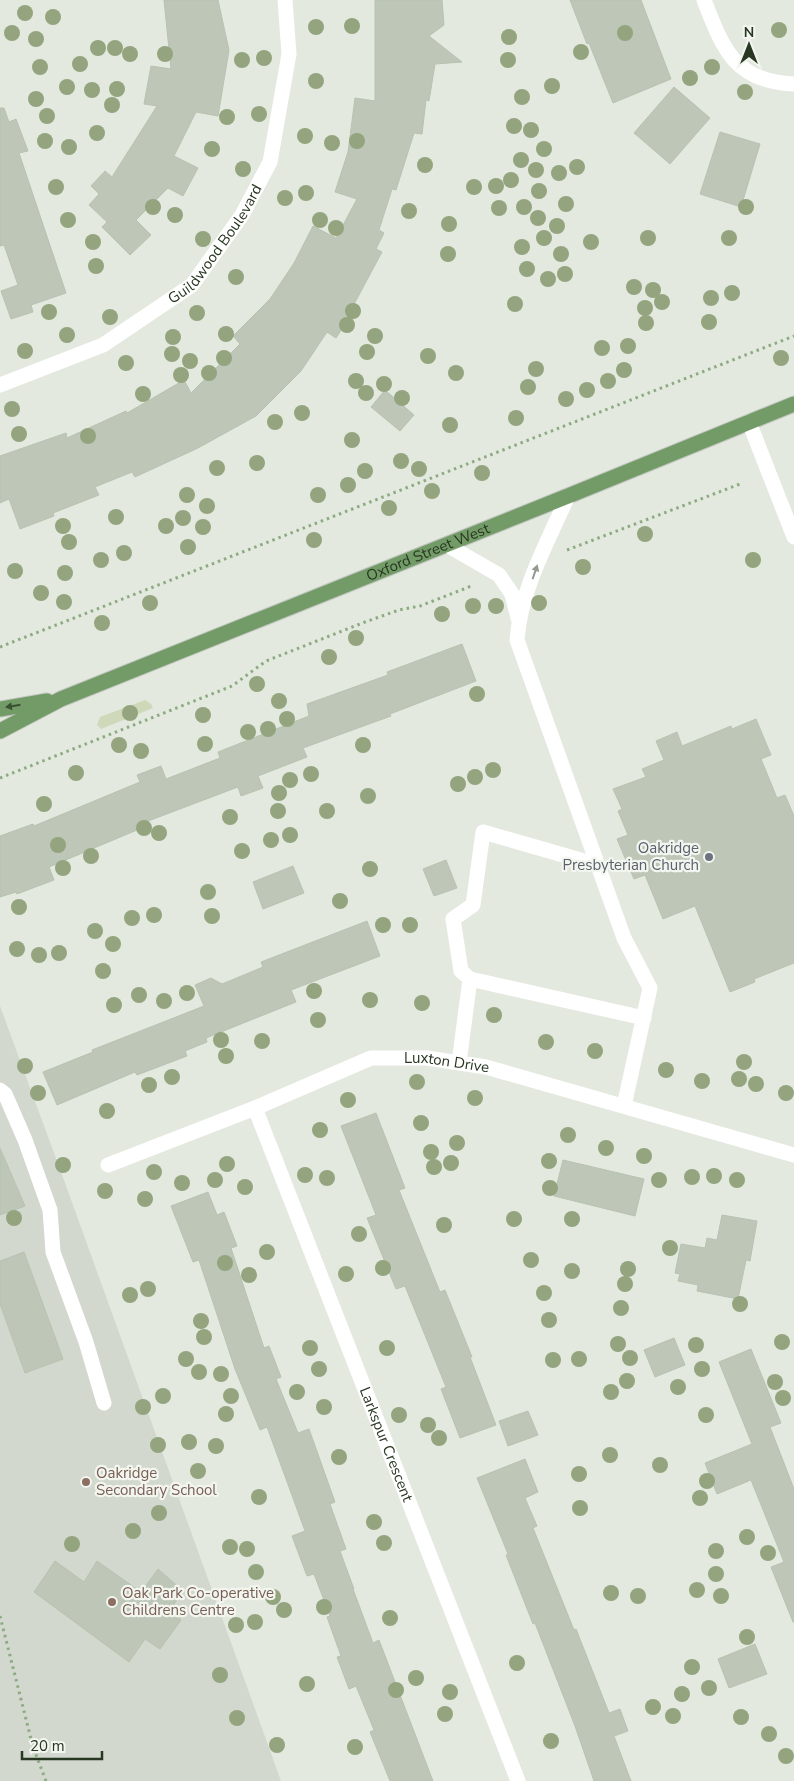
<svg xmlns="http://www.w3.org/2000/svg" width="794" height="1781" viewBox="0 0 794 1781" font-family="'Nunito Sans',sans-serif">
  <rect width="100%" height="100%" fill="#e3e9df"/>
  <path fill="#d2d8cd" d="M0 1006 65 1183 281 1781H0Z"/>
  <path fill="#cfd9b9" d="M145 700 151 704 153 708 101 729 97 725 100 717Z"/>
  <path fill="#bdc6b7" stroke="#b8c2b2" d="M164 0H218L229 50 218 116 196 112 174 156 198 168 183 196 168 188 136 220 151 235 130 255 102 227 107 222 89 205 99 194 91 186 105 171 112 177 157 106 144 104 151 66 171 69Z
    M375 0H442L444 25 429 36 462 62 435 64 429 101 426 100 422 134 414 133 396 190 392 189 379 230 384 233 376 249 382 252 352 308 354 310 336 338 327 332 301 371 256 416 198 448 135 477 132 472 95 487 99 495 53 513 54 516 20 529 9 499 0 503V456L66 433 67 438 126 411 127 413 184 380 191 393 240 344 233 336 270 299 294 263 313 226 336 238 357 199 335 192 348 152 355 98 375 101Z
    M570 0H641L671 79 613 103 589 43 587 44Z
    M674 87 710 118 670 164 634 133Z
    M0 108H4L9 122 16 119 28 151 19 153 66 293 31 305 33 312 11 319 1 291 18 285 4 245 0 246Z
    M720 132 760 144 741 207 700 194Z
    M385 390 414 415 400 431 371 407Z
    M462 644 476 681 390 714 391 716 303 748 307 757 258 776 263 788 241 796 238 787 135 826 137 830 49 867 54 880 17 894 16 892 0 897V836L33 824 34 826 140 782 137 775 161 766 166 779 220 758 218 752 309 716 307 704 388 675 387 672Z
    M756 719 771 755 761 759 777 798 785 795 794 816V963L754 979 755 982 730 992 695 906 663 919 645 875 634 879 617 839 628 835 618 811 622 809 613 789 646 777 642 769 664 760 656 741 677 732 682 746 731 726 732 729Z
    M446 860 457 888 434 896 423 869Z
    M293 866 304 893 263 909 253 882Z
    M367 921 380 956 291 990 296 1002 206 1038 207 1042 185 1051 187 1056 137 1075 135 1072 57 1105 43 1072 93 1052 92 1050 204 1006 195 985 211 978 222 984 263 967 261 962Z
    M376 1113 405 1188 399 1190 440 1292 445 1290 472 1357H470L496 1425 460 1438 441 1389 446 1387 405 1286 396 1289 367 1218 376 1215 341 1126Z
    M0 1148 25 1206 0 1215Z
    M563 1160 644 1179 635 1216 554 1196Z
    M208 1192 217 1215 224 1212 237 1246 231 1248 264 1348 269 1346 281 1377 276 1379 298 1433 309 1429 335 1502 330 1504 346 1549 340 1551 354 1589H353L373 1643 379 1640 433 1781H390L370 1732 374 1730 356 1686 349 1689 337 1657 341 1656 327 1617 330 1616 314 1574 307 1576 292 1536 305 1531 267 1427 260 1430 235 1369 199 1260 193 1262 171 1206Z
    M722 1215 757 1221 750 1261 746 1260 738 1299 697 1291 698 1285 678 1281 680 1274 675 1273 681 1244 705 1248 707 1238 717 1240Z
    M24 1252 63 1359 25 1373 0 1304V1261Z
    M674 1338 685 1365 655 1377 644 1350Z
    M751 1349 781 1423 770 1427 794 1489V1622H793L771 1567 784 1562 751 1480 717 1494 705 1463 752 1444 719 1362Z
    M528 1411 538 1435 508 1446 499 1421Z
    M525 1459 538 1492 525 1498 537 1526 533 1528 574 1630 576 1629 609 1713 620 1709 628 1731 614 1736 631 1781H594L575 1726 535 1623 533 1624 506 1555 508 1554 477 1478Z
    M55 1561 84 1582 97 1561 141 1592 158 1569 183 1591 169 1612 181 1620 160 1649 145 1639 129 1662 34 1592Z
    M755 1644 767 1674 729 1688 718 1659Z"/>
  <g fill="none" stroke-linecap="round" stroke-linejoin="round">
    <g stroke="#c3c7c1" stroke-width="17">
      <g id="major">
        <path d="M0 709 47 701"/>
        <path id="s4" d="M0 731 61 699 568 496 794 404"/>
      </g>
    </g>
    <path stroke="#8daa82" stroke-width="3" stroke-dasharray="2.5 4" stroke-linecap="butt" d="M567 550 740 484
      M0 647 794 336
      M0 778 232 686 266 661 365 622 399 610 420 606 474 585
      M0 1616 33 1747 46 1781"/>
    <g stroke="#fff" stroke-width="15">
      <path d="M704 0C723 49 735 82 794 84"/>
      <path id="s1" d="M0 385 103 345 192 285 242 215 270 162 289 54 285 0"/>
      <path d="M749 422 794 537"/>
      <path d="M568 496C548 541 520 591 517 640L624 938 650 988 624 1106"/>
      <path d="M447 545 499 575 512 594 518 618"/>
      <path d="M470 979 644 1018"/>
      <path d="M459 1063 470 979 461 971 453 919 473 905 483 832 598 865"/>
      <path d="M0 1090 5 1094 25 1140 50 1210 53 1252 86 1342 104 1403"/>
      <path id="s2" d="M255 1108 518 1781"/>
      <path id="s3" d="M108 1165 255 1108 371 1058H427L486 1067 794 1155"/>
    </g>
    <use href="#major" stroke="#729b67" stroke-width="15"/>
  </g>
  <g fill="#93a47e">
    <circle cx="25" cy="13" r="8"/>
    <circle cx="53" cy="17" r="8"/>
    <circle cx="352" cy="26" r="8"/>
    <circle cx="316" cy="27" r="8"/>
    <circle cx="779" cy="30" r="8"/>
    <circle cx="12" cy="33" r="8"/>
    <circle cx="625" cy="33" r="8"/>
    <circle cx="509" cy="37" r="8"/>
    <circle cx="36" cy="39" r="8"/>
    <circle cx="98" cy="48" r="8"/>
    <circle cx="115" cy="48" r="8"/>
    <circle cx="581" cy="52" r="8"/>
    <circle cx="130" cy="54" r="8"/>
    <circle cx="165" cy="54" r="8"/>
    <circle cx="264" cy="58" r="8"/>
    <circle cx="242" cy="60" r="8"/>
    <circle cx="508" cy="60" r="8"/>
    <circle cx="80" cy="64" r="8"/>
    <circle cx="40" cy="67" r="8"/>
    <circle cx="712" cy="67" r="8"/>
    <circle cx="690" cy="78" r="8"/>
    <circle cx="316" cy="81" r="8"/>
    <circle cx="552" cy="86" r="8"/>
    <circle cx="67" cy="87" r="8"/>
    <circle cx="117" cy="89" r="8"/>
    <circle cx="92" cy="90" r="8"/>
    <circle cx="745" cy="92" r="8"/>
    <circle cx="522" cy="97" r="8"/>
    <circle cx="36" cy="99" r="8"/>
    <circle cx="112" cy="105" r="8"/>
    <circle cx="259" cy="114" r="8"/>
    <circle cx="47" cy="116" r="8"/>
    <circle cx="227" cy="117" r="8"/>
    <circle cx="514" cy="126" r="8"/>
    <circle cx="531" cy="130" r="8"/>
    <circle cx="97" cy="133" r="8"/>
    <circle cx="305" cy="136" r="8"/>
    <circle cx="45" cy="141" r="8"/>
    <circle cx="357" cy="141" r="8"/>
    <circle cx="332" cy="143" r="8"/>
    <circle cx="69" cy="147" r="8"/>
    <circle cx="212" cy="149" r="8"/>
    <circle cx="544" cy="149" r="8"/>
    <circle cx="521" cy="160" r="8"/>
    <circle cx="425" cy="165" r="8"/>
    <circle cx="577" cy="167" r="8"/>
    <circle cx="243" cy="169" r="8"/>
    <circle cx="536" cy="170" r="8"/>
    <circle cx="559" cy="173" r="8"/>
    <circle cx="511" cy="180" r="8"/>
    <circle cx="496" cy="186" r="8"/>
    <circle cx="56" cy="187" r="8"/>
    <circle cx="474" cy="187" r="8"/>
    <circle cx="539" cy="191" r="8"/>
    <circle cx="306" cy="193" r="8"/>
    <circle cx="285" cy="198" r="8"/>
    <circle cx="566" cy="204" r="8"/>
    <circle cx="153" cy="207" r="8"/>
    <circle cx="524" cy="207" r="8"/>
    <circle cx="746" cy="207" r="8"/>
    <circle cx="499" cy="208" r="8"/>
    <circle cx="409" cy="211" r="8"/>
    <circle cx="175" cy="215" r="8"/>
    <circle cx="538" cy="218" r="8"/>
    <circle cx="68" cy="220" r="8"/>
    <circle cx="320" cy="220" r="8"/>
    <circle cx="449" cy="224" r="8"/>
    <circle cx="557" cy="226" r="8"/>
    <circle cx="336" cy="228" r="8"/>
    <circle cx="544" cy="238" r="8"/>
    <circle cx="648" cy="238" r="8"/>
    <circle cx="729" cy="238" r="8"/>
    <circle cx="203" cy="239" r="8"/>
    <circle cx="93" cy="242" r="8"/>
    <circle cx="591" cy="242" r="8"/>
    <circle cx="522" cy="247" r="8"/>
    <circle cx="448" cy="254" r="8"/>
    <circle cx="561" cy="254" r="8"/>
    <circle cx="96" cy="266" r="8"/>
    <circle cx="527" cy="269" r="8"/>
    <circle cx="565" cy="274" r="8"/>
    <circle cx="236" cy="277" r="8"/>
    <circle cx="548" cy="279" r="8"/>
    <circle cx="634" cy="287" r="8"/>
    <circle cx="653" cy="290" r="8"/>
    <circle cx="732" cy="293" r="8"/>
    <circle cx="711" cy="298" r="8"/>
    <circle cx="662" cy="302" r="8"/>
    <circle cx="515" cy="304" r="8"/>
    <circle cx="645" cy="308" r="8"/>
    <circle cx="353" cy="311" r="8"/>
    <circle cx="49" cy="312" r="8"/>
    <circle cx="197" cy="313" r="8"/>
    <circle cx="110" cy="317" r="8"/>
    <circle cx="709" cy="322" r="8"/>
    <circle cx="646" cy="323" r="8"/>
    <circle cx="347" cy="325" r="8"/>
    <circle cx="226" cy="334" r="8"/>
    <circle cx="67" cy="335" r="8"/>
    <circle cx="375" cy="336" r="8"/>
    <circle cx="173" cy="337" r="8"/>
    <circle cx="628" cy="346" r="8"/>
    <circle cx="602" cy="348" r="8"/>
    <circle cx="25" cy="351" r="8"/>
    <circle cx="367" cy="352" r="8"/>
    <circle cx="172" cy="354" r="8"/>
    <circle cx="428" cy="356" r="8"/>
    <circle cx="224" cy="358" r="8"/>
    <circle cx="781" cy="358" r="8"/>
    <circle cx="190" cy="361" r="8"/>
    <circle cx="126" cy="363" r="8"/>
    <circle cx="536" cy="369" r="8"/>
    <circle cx="624" cy="370" r="8"/>
    <circle cx="209" cy="373" r="8"/>
    <circle cx="456" cy="373" r="8"/>
    <circle cx="181" cy="375" r="8"/>
    <circle cx="356" cy="381" r="8"/>
    <circle cx="608" cy="381" r="8"/>
    <circle cx="384" cy="384" r="8"/>
    <circle cx="528" cy="387" r="8"/>
    <circle cx="587" cy="390" r="8"/>
    <circle cx="366" cy="393" r="8"/>
    <circle cx="143" cy="394" r="8"/>
    <circle cx="402" cy="398" r="8"/>
    <circle cx="566" cy="399" r="8"/>
    <circle cx="12" cy="409" r="8"/>
    <circle cx="302" cy="413" r="8"/>
    <circle cx="516" cy="418" r="8"/>
    <circle cx="275" cy="422" r="8"/>
    <circle cx="450" cy="425" r="8"/>
    <circle cx="19" cy="434" r="8"/>
    <circle cx="88" cy="436" r="8"/>
    <circle cx="352" cy="440" r="8"/>
    <circle cx="401" cy="461" r="8"/>
    <circle cx="257" cy="463" r="8"/>
    <circle cx="217" cy="468" r="8"/>
    <circle cx="419" cy="469" r="8"/>
    <circle cx="365" cy="471" r="8"/>
    <circle cx="482" cy="473" r="8"/>
    <circle cx="348" cy="485" r="8"/>
    <circle cx="432" cy="491" r="8"/>
    <circle cx="187" cy="495" r="8"/>
    <circle cx="318" cy="495" r="8"/>
    <circle cx="207" cy="506" r="8"/>
    <circle cx="389" cy="508" r="8"/>
    <circle cx="116" cy="517" r="8"/>
    <circle cx="183" cy="518" r="8"/>
    <circle cx="63" cy="526" r="8"/>
    <circle cx="166" cy="526" r="8"/>
    <circle cx="203" cy="527" r="8"/>
    <circle cx="645" cy="534" r="8"/>
    <circle cx="314" cy="540" r="8"/>
    <circle cx="69" cy="542" r="8"/>
    <circle cx="188" cy="547" r="8"/>
    <circle cx="124" cy="553" r="8"/>
    <circle cx="101" cy="560" r="8"/>
    <circle cx="753" cy="560" r="8"/>
    <circle cx="583" cy="567" r="8"/>
    <circle cx="15" cy="571" r="8"/>
    <circle cx="65" cy="573" r="8"/>
    <circle cx="41" cy="593" r="8"/>
    <circle cx="64" cy="602" r="8"/>
    <circle cx="150" cy="603" r="8"/>
    <circle cx="539" cy="603" r="8"/>
    <circle cx="473" cy="606" r="8"/>
    <circle cx="496" cy="606" r="8"/>
    <circle cx="442" cy="614" r="8"/>
    <circle cx="102" cy="623" r="8"/>
    <circle cx="356" cy="638" r="8"/>
    <circle cx="329" cy="657" r="8"/>
    <circle cx="257" cy="684" r="8"/>
    <circle cx="477" cy="694" r="8"/>
    <circle cx="279" cy="701" r="8"/>
    <circle cx="130" cy="713" r="8"/>
    <circle cx="203" cy="715" r="8"/>
    <circle cx="287" cy="719" r="8"/>
    <circle cx="268" cy="729" r="8"/>
    <circle cx="248" cy="732" r="8"/>
    <circle cx="205" cy="744" r="8"/>
    <circle cx="119" cy="745" r="8"/>
    <circle cx="363" cy="745" r="8"/>
    <circle cx="141" cy="751" r="8"/>
    <circle cx="493" cy="770" r="8"/>
    <circle cx="76" cy="773" r="8"/>
    <circle cx="311" cy="774" r="8"/>
    <circle cx="475" cy="777" r="8"/>
    <circle cx="290" cy="780" r="8"/>
    <circle cx="458" cy="784" r="8"/>
    <circle cx="279" cy="793" r="8"/>
    <circle cx="368" cy="796" r="8"/>
    <circle cx="44" cy="804" r="8"/>
    <circle cx="278" cy="811" r="8"/>
    <circle cx="327" cy="811" r="8"/>
    <circle cx="230" cy="817" r="8"/>
    <circle cx="144" cy="828" r="8"/>
    <circle cx="159" cy="833" r="8"/>
    <circle cx="290" cy="835" r="8"/>
    <circle cx="271" cy="840" r="8"/>
    <circle cx="58" cy="845" r="8"/>
    <circle cx="242" cy="851" r="8"/>
    <circle cx="91" cy="856" r="8"/>
    <circle cx="63" cy="868" r="8"/>
    <circle cx="370" cy="869" r="8"/>
    <circle cx="208" cy="892" r="8"/>
    <circle cx="340" cy="901" r="8"/>
    <circle cx="19" cy="907" r="8"/>
    <circle cx="154" cy="915" r="8"/>
    <circle cx="212" cy="916" r="8"/>
    <circle cx="132" cy="918" r="8"/>
    <circle cx="383" cy="925" r="8"/>
    <circle cx="410" cy="925" r="8"/>
    <circle cx="95" cy="931" r="8"/>
    <circle cx="113" cy="944" r="8"/>
    <circle cx="17" cy="949" r="8"/>
    <circle cx="59" cy="953" r="8"/>
    <circle cx="39" cy="955" r="8"/>
    <circle cx="103" cy="971" r="8"/>
    <circle cx="314" cy="991" r="8"/>
    <circle cx="187" cy="993" r="8"/>
    <circle cx="139" cy="995" r="8"/>
    <circle cx="370" cy="1000" r="8"/>
    <circle cx="164" cy="1001" r="8"/>
    <circle cx="422" cy="1003" r="8"/>
    <circle cx="114" cy="1005" r="8"/>
    <circle cx="494" cy="1015" r="8"/>
    <circle cx="318" cy="1020" r="8"/>
    <circle cx="221" cy="1040" r="8"/>
    <circle cx="262" cy="1041" r="8"/>
    <circle cx="546" cy="1042" r="8"/>
    <circle cx="595" cy="1051" r="8"/>
    <circle cx="226" cy="1056" r="8"/>
    <circle cx="744" cy="1062" r="8"/>
    <circle cx="25" cy="1066" r="8"/>
    <circle cx="666" cy="1070" r="8"/>
    <circle cx="172" cy="1077" r="8"/>
    <circle cx="739" cy="1079" r="8"/>
    <circle cx="702" cy="1081" r="8"/>
    <circle cx="417" cy="1082" r="8"/>
    <circle cx="756" cy="1084" r="8"/>
    <circle cx="149" cy="1085" r="8"/>
    <circle cx="38" cy="1093" r="8"/>
    <circle cx="786" cy="1093" r="8"/>
    <circle cx="475" cy="1098" r="8"/>
    <circle cx="348" cy="1100" r="8"/>
    <circle cx="107" cy="1111" r="8"/>
    <circle cx="421" cy="1123" r="8"/>
    <circle cx="320" cy="1130" r="8"/>
    <circle cx="568" cy="1135" r="8"/>
    <circle cx="457" cy="1143" r="8"/>
    <circle cx="606" cy="1148" r="8"/>
    <circle cx="431" cy="1152" r="8"/>
    <circle cx="644" cy="1156" r="8"/>
    <circle cx="549" cy="1161" r="8"/>
    <circle cx="451" cy="1163" r="8"/>
    <circle cx="227" cy="1164" r="8"/>
    <circle cx="63" cy="1165" r="8"/>
    <circle cx="434" cy="1167" r="8"/>
    <circle cx="154" cy="1172" r="8"/>
    <circle cx="305" cy="1175" r="8"/>
    <circle cx="714" cy="1176" r="8"/>
    <circle cx="692" cy="1177" r="8"/>
    <circle cx="327" cy="1178" r="8"/>
    <circle cx="215" cy="1180" r="8"/>
    <circle cx="659" cy="1180" r="8"/>
    <circle cx="737" cy="1180" r="8"/>
    <circle cx="182" cy="1183" r="8"/>
    <circle cx="245" cy="1187" r="8"/>
    <circle cx="550" cy="1188" r="8"/>
    <circle cx="105" cy="1191" r="8"/>
    <circle cx="145" cy="1199" r="8"/>
    <circle cx="14" cy="1218" r="8"/>
    <circle cx="514" cy="1219" r="8"/>
    <circle cx="572" cy="1219" r="8"/>
    <circle cx="444" cy="1225" r="8"/>
    <circle cx="359" cy="1234" r="8"/>
    <circle cx="670" cy="1248" r="8"/>
    <circle cx="267" cy="1252" r="8"/>
    <circle cx="531" cy="1260" r="8"/>
    <circle cx="225" cy="1263" r="8"/>
    <circle cx="383" cy="1268" r="8"/>
    <circle cx="628" cy="1269" r="8"/>
    <circle cx="572" cy="1271" r="8"/>
    <circle cx="346" cy="1274" r="8"/>
    <circle cx="249" cy="1275" r="8"/>
    <circle cx="625" cy="1284" r="8"/>
    <circle cx="148" cy="1289" r="8"/>
    <circle cx="544" cy="1293" r="8"/>
    <circle cx="130" cy="1295" r="8"/>
    <circle cx="740" cy="1304" r="8"/>
    <circle cx="621" cy="1308" r="8"/>
    <circle cx="549" cy="1320" r="8"/>
    <circle cx="201" cy="1321" r="8"/>
    <circle cx="204" cy="1337" r="8"/>
    <circle cx="782" cy="1342" r="8"/>
    <circle cx="618" cy="1344" r="8"/>
    <circle cx="696" cy="1345" r="8"/>
    <circle cx="310" cy="1348" r="8"/>
    <circle cx="387" cy="1348" r="8"/>
    <circle cx="630" cy="1358" r="8"/>
    <circle cx="186" cy="1359" r="8"/>
    <circle cx="579" cy="1359" r="8"/>
    <circle cx="553" cy="1360" r="8"/>
    <circle cx="319" cy="1369" r="8"/>
    <circle cx="702" cy="1369" r="8"/>
    <circle cx="199" cy="1372" r="8"/>
    <circle cx="221" cy="1374" r="8"/>
    <circle cx="627" cy="1381" r="8"/>
    <circle cx="775" cy="1382" r="8"/>
    <circle cx="678" cy="1387" r="8"/>
    <circle cx="297" cy="1392" r="8"/>
    <circle cx="611" cy="1392" r="8"/>
    <circle cx="163" cy="1396" r="8"/>
    <circle cx="231" cy="1396" r="8"/>
    <circle cx="783" cy="1398" r="8"/>
    <circle cx="143" cy="1407" r="8"/>
    <circle cx="324" cy="1407" r="8"/>
    <circle cx="226" cy="1414" r="8"/>
    <circle cx="399" cy="1415" r="8"/>
    <circle cx="706" cy="1415" r="8"/>
    <circle cx="428" cy="1425" r="8"/>
    <circle cx="439" cy="1438" r="8"/>
    <circle cx="189" cy="1442" r="8"/>
    <circle cx="158" cy="1445" r="8"/>
    <circle cx="216" cy="1446" r="8"/>
    <circle cx="610" cy="1455" r="8"/>
    <circle cx="339" cy="1457" r="8"/>
    <circle cx="660" cy="1465" r="8"/>
    <circle cx="198" cy="1471" r="8"/>
    <circle cx="579" cy="1474" r="8"/>
    <circle cx="707" cy="1481" r="8"/>
    <circle cx="259" cy="1497" r="8"/>
    <circle cx="700" cy="1498" r="8"/>
    <circle cx="580" cy="1508" r="8"/>
    <circle cx="159" cy="1513" r="8"/>
    <circle cx="374" cy="1522" r="8"/>
    <circle cx="133" cy="1531" r="8"/>
    <circle cx="747" cy="1537" r="8"/>
    <circle cx="384" cy="1543" r="8"/>
    <circle cx="72" cy="1544" r="8"/>
    <circle cx="230" cy="1547" r="8"/>
    <circle cx="247" cy="1549" r="8"/>
    <circle cx="716" cy="1551" r="8"/>
    <circle cx="768" cy="1553" r="8"/>
    <circle cx="256" cy="1572" r="8"/>
    <circle cx="716" cy="1574" r="8"/>
    <circle cx="697" cy="1590" r="8"/>
    <circle cx="611" cy="1593" r="8"/>
    <circle cx="638" cy="1596" r="8"/>
    <circle cx="721" cy="1596" r="8"/>
    <circle cx="273" cy="1597" r="8"/>
    <circle cx="324" cy="1607" r="8"/>
    <circle cx="284" cy="1610" r="8"/>
    <circle cx="390" cy="1618" r="8"/>
    <circle cx="255" cy="1622" r="8"/>
    <circle cx="236" cy="1625" r="8"/>
    <circle cx="747" cy="1637" r="8"/>
    <circle cx="517" cy="1663" r="8"/>
    <circle cx="692" cy="1667" r="8"/>
    <circle cx="220" cy="1675" r="8"/>
    <circle cx="416" cy="1678" r="8"/>
    <circle cx="307" cy="1684" r="8"/>
    <circle cx="709" cy="1688" r="8"/>
    <circle cx="396" cy="1690" r="8"/>
    <circle cx="450" cy="1692" r="8"/>
    <circle cx="682" cy="1694" r="8"/>
    <circle cx="653" cy="1707" r="8"/>
    <circle cx="445" cy="1714" r="8"/>
    <circle cx="673" cy="1716" r="8"/>
    <circle cx="741" cy="1717" r="8"/>
    <circle cx="237" cy="1718" r="8"/>
    <circle cx="769" cy="1734" r="8"/>
    <circle cx="551" cy="1741" r="8"/>
    <circle cx="277" cy="1745" r="8"/>
    <circle cx="355" cy="1747" r="8"/>
    <circle cx="786" cy="1756" r="8"/>
  </g>
  <defs><path id="oneway-solid" d="M-6-.8H1V-3.2L6.5 0L1 3.2V.8H-6Z" transform="scale(1.25)"/></defs>
  <use fill="#939b90" href="#oneway-solid" transform="translate(535 572) rotate(-71)"/>
  <use fill="#3a5032" href="#oneway-solid" transform="translate(13 706) rotate(171)"/>
  <circle fill="#6b7280" stroke="#f2f6ef" stroke-width="2" cx="709" cy="857" r="5"/>
  <g fill="#8d6e63" stroke="#f2f6ef" stroke-width="2">
    <circle cx="86" cy="1482" r="5"/>
    <circle cx="112" cy="1602" r="5"/>
  </g>
  <g text-anchor="middle" stroke-width="4.5" stroke-linejoin="round" paint-order="stroke">
    <g font-size="15" fill="#273721" stroke="#f2f6ef">
      <text dy="5" stroke="none"><textPath href="#s1" startOffset="264">Guildwood Boulevard</textPath></text>
      <text dy="5" stroke="none"><textPath href="#s4" startOffset="464">Oxford Street West</textPath></text>
      <text dy="5" stroke="none"><textPath href="#s3" startOffset="360">Luxton Drive</textPath></text>
      <text dy="5" stroke="none"><textPath href="#s2" startOffset="361">Larkspur Crescent</textPath></text>
    </g>
    <g font-size="15" fill="#5b616d" stroke="#f2f6ef" text-anchor="end">
      <text x="699" y="853">Oakridge<tspan x="699" dy="17">Presbyterian Church</tspan></text>
    </g>
    <g font-size="15" fill="#785e54" stroke="#f2f6ef" text-anchor="start">
      <text x="96" y="1478">Oakridge<tspan x="96" dy="17">Secondary School</tspan></text>
      <text x="122" y="1598">Oak Park Co-operative<tspan x="122" dy="17">Childrens Centre</tspan></text>
    </g>
  </g>
  <g transform="translate(749 45)" stroke="#f2f6ef" stroke-width="4" paint-order="stroke">
  <path d="M0-4L9 19L0 12L-9 19Z" fill="#273721"/>
  <text y="-8" font-size="14" font-weight="bold" text-anchor="middle" fill="#273721">N</text>
  </g>
  <path d="M22 1751v8h80v-8" fill="none" stroke="#273721" stroke-width="2.5"/>
  <text x="30" y="1751" font-size="15" fill="#273721" stroke="#f2f6ef" stroke-width="4" paint-order="stroke">20 m</text>
</svg>
